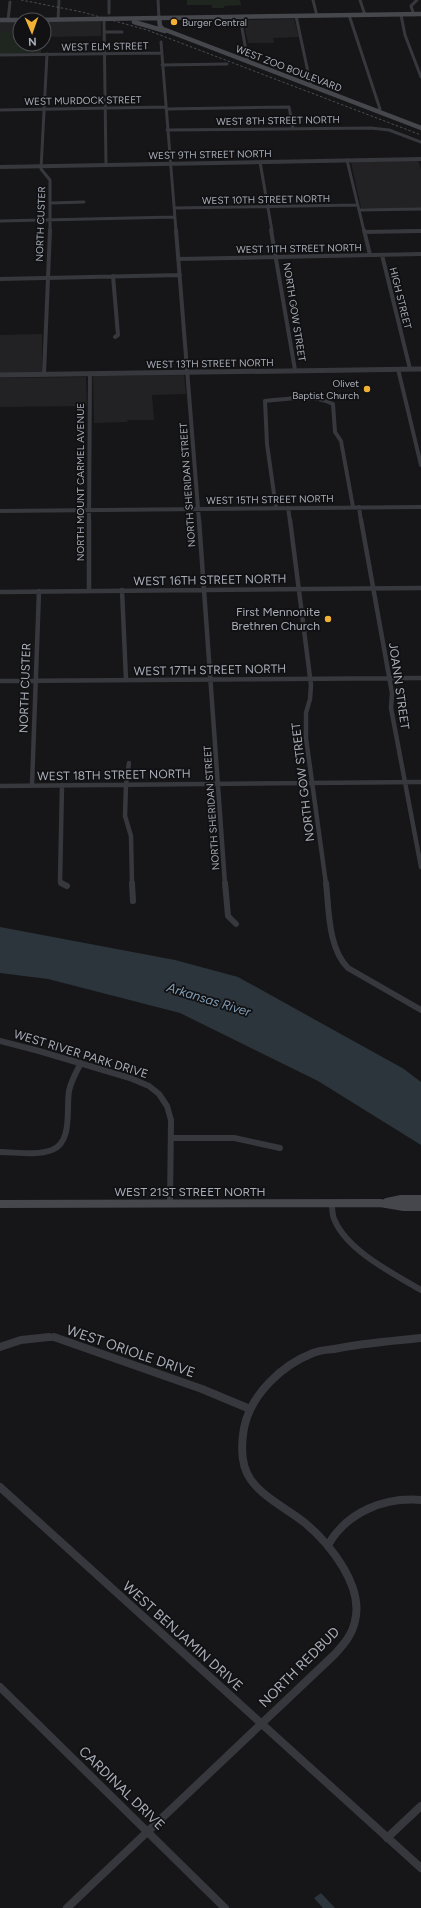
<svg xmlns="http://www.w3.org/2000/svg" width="421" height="1908" viewBox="0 0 421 1908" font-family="Figtree,sans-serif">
  <rect width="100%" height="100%" fill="#161618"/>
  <path fill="#222225" d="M294 19 299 37 273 38 274 43H248L243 20Z
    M101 21V36L44 37V22Z
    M0 22H20V32H0Z
    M418 160 421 169V208H361L351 162Z
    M42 334V373H0V335Z
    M184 375 186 394 152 395 154 420H127L128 422 94 423 93 376Z
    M86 377 87 406 0 407V378Z"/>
  <path fill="#1e261f" d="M187 0H240L241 5 225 6 223 8H212V5H187Z
    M0 32H20V44H41V53L0 54Z"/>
  <path fill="#2c353c" d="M0 927 175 960 238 977 404 1069 421 1082V1145L318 1081 180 1013 48 979 0 973Z
    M321 1893 335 1908H323L314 1898Z"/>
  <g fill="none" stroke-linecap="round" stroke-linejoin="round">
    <path stroke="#37383d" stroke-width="3" d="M109 0V13
      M158 0 159 18
      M313 0 317 16
      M360 0 365 15
      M349 15 380 109 376 111
      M401 15 405 35 421 77
      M414 15 411 6 417 0
      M296 16 311 86
      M240 17 248 62
      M104 19 106 165
      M8 20 10 2
      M58 20 59 0
      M104 32H122
      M161 42 176 231
      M47 54 41 169 50 180V231
      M0 55 161 53
      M162 65 227 64
      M166 109 289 107 293 128
      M0 110 166 107
      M167 130 371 128 389 130 421 142
      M347 160 364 231
      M260 162 272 231
      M51 203 84 202
      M174 208 358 205
      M359 210 421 209
      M0 221 175 217
      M402 231H421"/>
    <path stroke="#37383d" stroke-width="4" d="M176 230 199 521
      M271 230 295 370
      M364 230 370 255
      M364 232 421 231
      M382 255 410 369
      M178 259 421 254
      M113 276 118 335 115 337
      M0 279 180 275
      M398 369 421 465
      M44 374 50 230
      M359 507 361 521
      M276 508 267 444 265 401C286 399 314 394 333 404L335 432 341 441 353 507
      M288 508 290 521
      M0 511 421 507
      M89 521 90 374"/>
    <path stroke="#37383d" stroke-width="4.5" d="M199 520 225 884
      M290 520 311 685 310 699 306 713V738L326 884
      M361 520 392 693 391 708 421 867
      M122 590 126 680
      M89 591V520
      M0 592 421 588
      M0 681 421 678
      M129 763 126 784 125 816 131 836 132 884
      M32 785 39 591
      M62 785 60 882 63 884
      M0 786 421 782"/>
    <path stroke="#37383d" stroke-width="6" d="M61 883 67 886
      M132 883 133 901
      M225 883 228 916 236 924
      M326 883C329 910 328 948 348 968L421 1010
      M0 1041 39 1051 130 1078 149 1086 159 1094 167 1106 171 1120 170 1204
      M171 1138H234L280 1148
      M0 1152C16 1152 36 1156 52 1150 73 1142 66 1109 69 1091 71 1081 76 1072 81 1063
      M332 1203C332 1209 332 1216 335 1221 348 1251 394 1274 421 1290
      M39 1338H57
      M418 1338H421"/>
    <path stroke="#37383d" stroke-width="8" d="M54 1337 202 1389 250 1409
      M0 1347 21 1340 49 1337
      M0 1487 421 1868
      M328 1545C347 1512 384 1497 421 1500
      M0 1687 225 1908
      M387 1838 421 1806
      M67 1908 335 1654C344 1644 352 1635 355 1621 364 1586 330 1544 305 1523 288 1509 265 1499 251 1480 240 1465 241 1445 244 1428 251 1394 282 1365 313 1353 320 1350 327 1350 334 1349 363 1343 392 1341 421 1338"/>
    <path stroke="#37383d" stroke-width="4" d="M0 167 421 159"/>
    <path stroke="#37383d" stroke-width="5" d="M0 375 421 369"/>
    <path stroke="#45474d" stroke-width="4.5" d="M159 18 160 26 163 29 421 128
      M0 20H20
      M32 20 421 14
      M134 22 165 31"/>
    <path stroke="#45474d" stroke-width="8" d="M387 1202 401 1199H421
      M0 1204 380 1203 404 1207H421"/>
    <path stroke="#4a4c52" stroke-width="1" stroke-dasharray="2.5 2" stroke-linecap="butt" d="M21 0 82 12 147 30 421 135"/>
  </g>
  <g fill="#f2b134" stroke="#111113" stroke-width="1.5">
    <circle cx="174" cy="22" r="4"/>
    <circle cx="367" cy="389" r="4"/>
    <circle cx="328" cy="619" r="4"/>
  </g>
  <g text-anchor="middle" stroke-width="3.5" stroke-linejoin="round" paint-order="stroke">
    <g font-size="10" fill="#a8adb8" stroke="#111113" text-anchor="start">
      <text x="182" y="26">Burger Central</text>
      <text x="359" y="387" text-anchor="end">Olivet<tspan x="359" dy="12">Baptist Church</tspan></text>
    </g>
    <g font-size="10" fill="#a8adb8" stroke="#111113">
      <text transform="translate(105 46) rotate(-1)" y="4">WEST ELM STREET</text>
      <text transform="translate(289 68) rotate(21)" y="4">WEST ZOO BOULEVARD</text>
      <text transform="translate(83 100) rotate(-1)" y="4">WEST MURDOCK STREET</text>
      <text transform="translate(278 120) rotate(-1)" y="4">WEST 8TH STREET NORTH</text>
      <text transform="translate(210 154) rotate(-1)" y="4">WEST 9TH STREET NORTH</text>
      <text transform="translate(266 199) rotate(-1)" y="4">WEST 10TH STREET NORTH</text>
      <text transform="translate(40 224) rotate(-88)" y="4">NORTH CUSTER</text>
      <text transform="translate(299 248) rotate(-1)" y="4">WEST 11TH STREET NORTH</text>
      <text transform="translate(401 298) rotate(76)" y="4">HIGH STREET</text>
      <text transform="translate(295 312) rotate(81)" y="4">NORTH GOW STREET</text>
      <text transform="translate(210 363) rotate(-1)" y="4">WEST 13TH STREET NORTH</text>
      <text transform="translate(80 482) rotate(-90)" y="4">NORTH MOUNT CARMEL AVENUE</text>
      <text transform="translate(187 485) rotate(-94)" y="4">NORTH SHERIDAN STREET</text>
      <text transform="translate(270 499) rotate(-1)" y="4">WEST 15TH STREET NORTH</text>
      <text transform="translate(211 808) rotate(-94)" y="4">NORTH SHERIDAN STREET</text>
    </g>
    <g font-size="12" fill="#a8adb8" stroke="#111113">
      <text transform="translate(210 580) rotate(-1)" y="4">WEST 16TH STREET NORTH</text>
      <text transform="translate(210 670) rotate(-1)" y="4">WEST 17TH STREET NORTH</text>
      <text transform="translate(399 686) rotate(82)" y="4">JOANN STREET</text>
      <text transform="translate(25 688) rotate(-88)" y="4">NORTH CUSTER</text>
      <text transform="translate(114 775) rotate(-1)" y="4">WEST 18TH STREET NORTH</text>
      <text transform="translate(303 782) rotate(-97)" y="4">NORTH GOW STREET</text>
      <text transform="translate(81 1054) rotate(17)" y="4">WEST RIVER PARK DRIVE</text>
      <text x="190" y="1196">WEST 21ST STREET NORTH</text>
    </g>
    <g font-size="12" fill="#a8adb8" stroke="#111113" text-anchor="end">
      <text x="320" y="616">First Mennonite<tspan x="320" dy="14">Brethren Church</tspan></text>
    </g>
    <g font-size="13" font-style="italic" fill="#7f9bb3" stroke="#111113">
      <text transform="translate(209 999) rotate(17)" y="5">Arkansas River</text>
    </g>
    <g font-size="14" fill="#a8adb8" stroke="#111113">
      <text transform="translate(131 1351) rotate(19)" y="5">WEST ORIOLE DRIVE</text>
      <text transform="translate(183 1636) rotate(42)" y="5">WEST BENJAMIN DRIVE</text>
      <text transform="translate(299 1667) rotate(-45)" y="5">NORTH REDBUD</text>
      <text transform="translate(122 1788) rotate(44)" y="5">CARDINAL DRIVE</text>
    </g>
  </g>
  <g transform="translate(32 32) rotate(178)"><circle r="19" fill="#111113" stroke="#4d4f55"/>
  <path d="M0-3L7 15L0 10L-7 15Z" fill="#f2b134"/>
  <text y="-6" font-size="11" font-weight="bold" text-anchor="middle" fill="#a8adb8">N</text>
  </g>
</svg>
